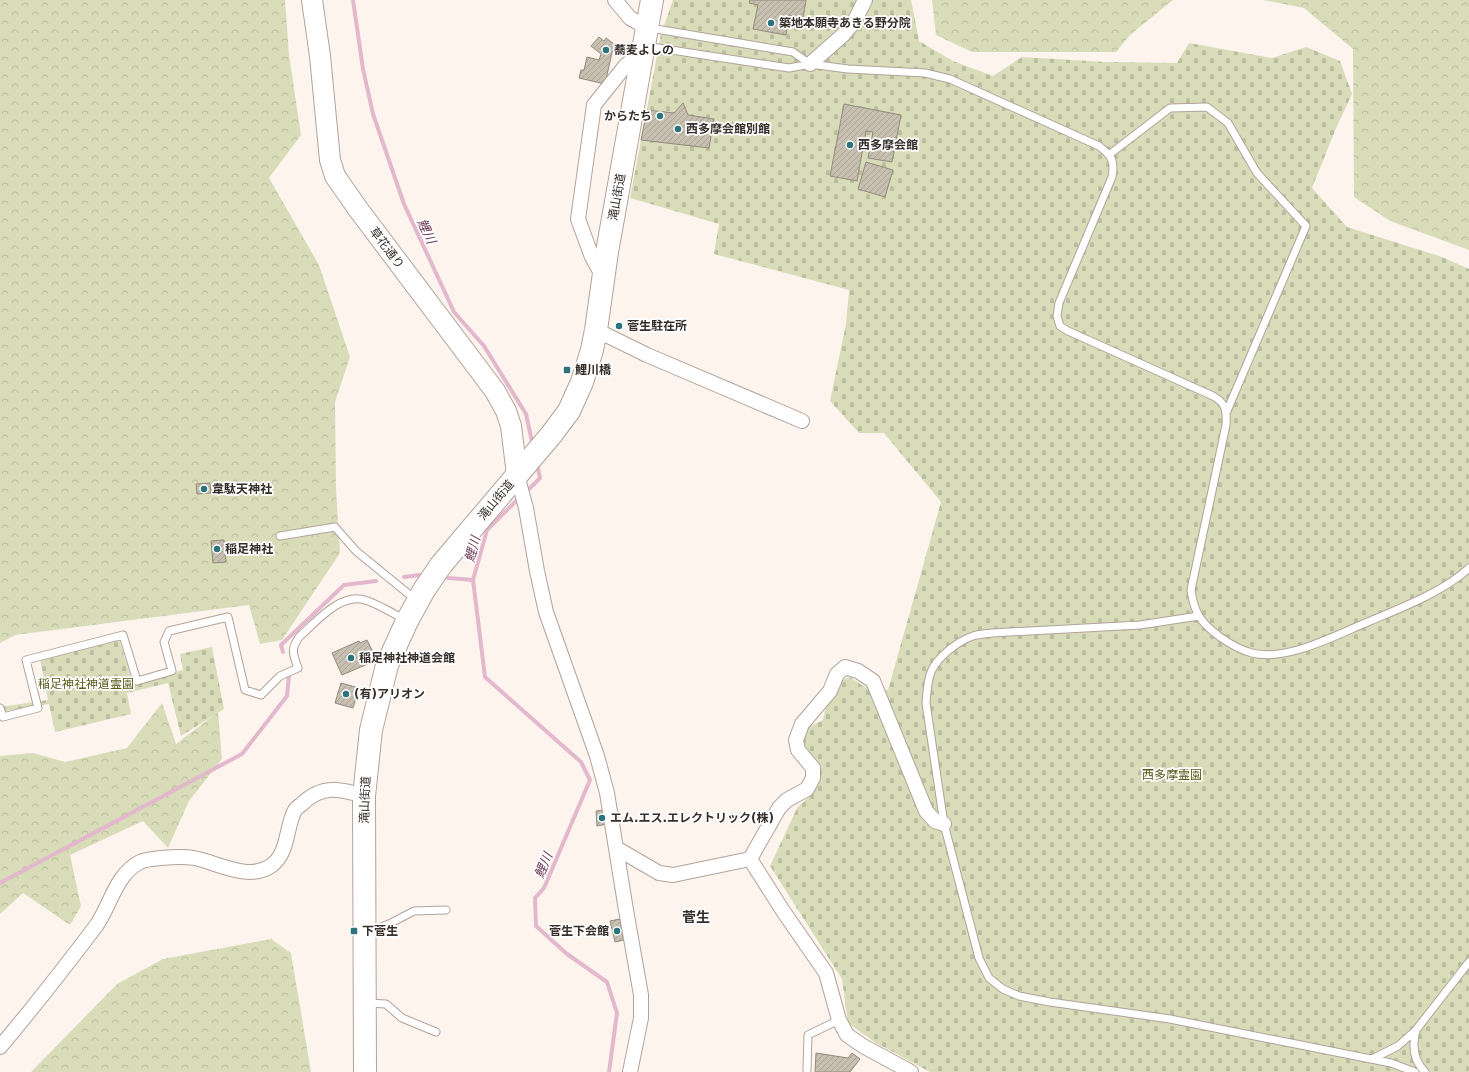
<svg xmlns="http://www.w3.org/2000/svg" width="1469" height="1072" viewBox="0 0 1469 1072" font-family="'DejaVu Sans','Noto Sans JP',sans-serif">
  <defs>
    <pattern id="forest-crowns" width="20" height="18" patternUnits="userSpaceOnUse"><rect width="20" height="18" fill="#d8dcb9"/><path d="M2 6a3 3 0 1 1 6 0M12 15a3 3 0 1 1 6 0" fill="none" stroke="#babd9f"/></pattern>
    <pattern id="cemetery-stones" width="16" height="16" patternUnits="userSpaceOnUse"><rect width="16" height="16" fill="#d8dcb9"/><path d="M2 7V4a2 2 0 0 1 4 0v3zM10 15v-3a2 2 0 0 1 4 0v3z" fill="#babd9f"/></pattern>
    <pattern id="building-hatch" width="6" height="6" patternUnits="userSpaceOnUse"><rect width="6" height="6" fill="#c7bfb0"/><path d="M-1 1l2-2M0 6l6-6M5 7l2-2" fill="none" stroke="#aca498"/></pattern>
  </defs>
  <rect width="100%" height="100%" fill="#fef4ee"/>
  <path fill="url(#forest-crowns)" d="M0 0H285L289 55 301 135 269 178 319 265 350 357 335 402 336 489 340 553 282 640 260 644 249 605 15 635 0 643Z
    M932 0H1173L1130 35 1116 52H972L936 35Z
    M1263 0H1469V250L1390 221 1354 197 1353 49 1304 8Z
    M162 703 176 744 218 712 222 759 189 801 168 848 143 821 70 855 81 906 70 925 23 893 0 914V756L33 753 65 762 127 748Z
    M271 939 291 953 311 1072H31L117 984 163 959Z"/>
  <path fill="url(#cemetery-stones)" d="M673 0H911L919 41 953 61 993 76 1022 57 1106 62 1177 63 1189 43 1272 58 1306 47 1340 61 1352 94 1337 126 1312 188 1347 227 1442 257 1469 269V1072H930L876 1043 848 1023 842 979 770 866 797 808 813 793 816 767 802 749 805 728 823 720 827 702 837 682 850 677 865 687 888 690 941 502 884 433H859L830 401 846 324 849 290 714 254 719 224 630 198 661 34Z
    M118 636 132 681 183 670 180 654 212 647 224 709 181 736 168 683 127 693 131 714 55 732 49 704 0 712V707L48 700 39 654Z"/>
  <g fill="none" stroke-linecap="round" stroke-linejoin="round">
    <path stroke="#e3b7cc" stroke-width="4" d="M353 0 363 69 373 114 404 204 454 312 484 346 526 414 533 446
      M525 493 540 478 537 464
      M520 497 487 530 473 580 485 677 581 762 590 780 544 888 535 898 536 926 567 954 607 982 617 1013 609 1072
      M404 577 420 575
      M448 578 473 580
      M283 652 281 645 344 585 376 581
      M0 883 242 754 287 696 289 675"/>
  </g>
  <path fill="url(#building-hatch)" stroke="#928a7c" d="M750 0H806L803 18 789 15 786 35 753 29 758 5 749 3Z
    M599 37 604 41 606 38 614 44 605 84 579 78 581 70H584L587 57 599 60 601 54 591 46Z
    M683 103 688 115 714 119 709 148 641 140 647 110 674 113Z
    M844 104 901 115 892 162 868 158 873 132 866 131 857 181 830 176Z
    M866 162 893 170 885 197 858 189Z
    M210 483 211 493 197 494 196 484Z
    M224 540 226 562 213 563 211 541Z
    M367 640 373 652 367 654 370 663 342 675 332 653 359 641 360 643Z
    M341 683 359 688 353 708 335 703Z
    M604 810 607 824 597 826 596 811Z
    M620 919 624 940 615 942 610 921Z
    M816 1053 848 1058 852 1053 860 1059 850 1072H815Z"/>
  <g fill="none" stroke-linecap="round" stroke-linejoin="round">
    <g stroke="#b2a29a" stroke-width="9">
      <path id="lane" d="M650 28 793 52 810 64
        M645 46 789 68 810 64 848 69 925 73 950 79 1099 146C1112 156 1115 161 1112 177L1059 303 1057 316 1060 326 1068 331 1213 396C1226 403 1227 411 1226 425L1191 590C1194 613 1201 623 1220 637 1230 644 1240 650 1252 653 1287 662 1338 634 1370 621 1401 608 1445 591 1469 568
        M1110 154 1170 108 1207 107 1228 123 1257 173 1306 226 1227 411
        M280 536 335 527 356 551 416 600
        M1199 616 1140 625 992 633C986 634 979 634 973 636 958 641 937 657 931 672 927 682 927 693 926 703L944 824 979 958 989 978 1003 989 1019 996 1050 1002 1170 1019 1391 1063 1415 1072
        M0 708 3 717 38 708 26 660 123 635 137 681 172 671 164 642 169 631 228 617 245 690 261 695 280 676 298 668C293 654 290 649 300 636 316 622 341 592 365 600 378 604 392 613 404 619
        M367 933 389 924 414 911 446 910
        M367 1003 386 1004 402 1018 436 1032
        M1416 1030C1412 1045 1413 1060 1425 1072
        M1372 1059 1398 1046 1416 1030 1469 962
        M807 1070 808 1035 839 1020"/>
    </g>
    <g stroke="#b2a29a" stroke-width="16">
      <path id="street" d="M615 0 630 18 647 28
        M810 64 843 35 854 22 865 0
        M603 277 592 257 578 219 594 105 626 65 643 52
        M596 330 647 355 802 421
        M517 475 526 508 537 571 546 612 597 756 607 793 626 910 641 995V1018L630 1072
        M616 848 659 873 673 875 750 859 783 911 826 973 839 1020 847 1035 863 1046 911 1072
        M750 859 779 808 787 800 807 789 813 778V768L798 750 796 740 802 724 830 691 837 674 845 667 858 671 873 681 926 811 935 821 944 824
        M0 1047C33 1008 65 967 96 926 111 905 115 875 140 862 146 859 154 859 161 858 171 857 184 856 194 858 219 863 249 882 272 865 288 853 286 829 294 812 295 809 299 806 302 804 322 784 340 789 364 796"/>
    </g>
    <g stroke="#b2a29a" stroke-width="22">
      <path id="secondary" d="M312 0 320 56 330 160 335 176 358 209 495 391 506 411 511 426 517 475"/>
    </g>
    <g stroke="#b2a29a" stroke-width="24">
      <path id="highway" d="M365 1072 364 796 371 730 387 665 407 621 424 590 441 565 551 435 569 411 582 382 592 350 596 330 607 252 652 0"/>
    </g>
    <use href="#lane" stroke="#fff" stroke-width="7"/>
    <use href="#street" stroke="#fff" stroke-width="14"/>
    <use href="#secondary" stroke="#fff" stroke-width="20"/>
    <use href="#highway" stroke="#fff" stroke-width="22"/>
  </g>
  <g fill="#2b747c" stroke="#fff" stroke-width="1.5">
    <circle cx="771" cy="23" r="4"/>
    <circle cx="606" cy="50" r="4"/>
    <circle cx="660" cy="116" r="4"/>
    <circle cx="678" cy="129" r="4"/>
    <circle cx="850" cy="145" r="4"/>
    <circle cx="619" cy="326" r="4"/>
    <rect x="563" y="366" width="8" height="8" rx="2"/>
    <circle cx="204" cy="489" r="4"/>
    <circle cx="217" cy="549" r="4"/>
    <circle cx="351" cy="658" r="4"/>
    <circle cx="346" cy="694" r="4"/>
    <circle cx="602" cy="818" r="4"/>
    <rect x="350" y="927" width="8" height="8" rx="2"/>
    <circle cx="617" cy="931" r="4"/>
  </g>
  <g text-anchor="middle" stroke-width="3.5" stroke-linejoin="round" paint-order="stroke">
    <g font-size="12" font-weight="bold" fill="#352f2b" stroke="#fff" text-anchor="start">
      <text x="779" y="27">築地本願寺あきる野分院</text>
      <text x="614" y="54">蕎麦よしの</text>
      <text x="652" y="120" text-anchor="end">からたち</text>
      <text x="686" y="133">西多摩会館別館</text>
      <text x="858" y="149">西多摩会館</text>
      <text x="627" y="330">菅生駐在所</text>
      <text x="575" y="374">鯉川橋</text>
      <text x="212" y="493">韋駄天神社</text>
      <text x="225" y="553">稲足神社</text>
      <text x="359" y="662">稲足神社神道会館</text>
      <text x="354" y="698">(有)アリオン</text>
      <text x="610" y="822">エム.エス.エレクトリック(株)</text>
      <text x="362" y="935">下菅生</text>
      <text x="609" y="935" text-anchor="end">菅生下会館</text>
    </g>
    <g font-size="12" fill="#352f2b" stroke="#fff">
      <text transform="translate(617 197) rotate(-80)" y="4">滝山街道</text>
      <text transform="translate(387 248) rotate(53)" y="4">草花通り</text>
      <text transform="translate(496 500) rotate(-50)" y="4">滝山街道</text>
      <text transform="translate(365 800) rotate(-88)" y="4">滝山街道</text>
    </g>
    <g font-size="12" fill="#595c1a" stroke="#fff">
      <text x="86" y="688">稲足神社神道霊園</text>
      <text x="1172" y="779">西多摩霊園</text>
    </g>
    <g font-size="13" font-style="italic" fill="#713a58" stroke="#fff">
      <text transform="translate(427 231) rotate(65)" y="5">鯉川</text>
      <text transform="translate(472 549) rotate(-75)" y="5">鯉川</text>
      <text transform="translate(543 865) rotate(-67)" y="5">鯉川</text>
    </g>
    <g font-size="14" font-weight="bold" fill="#352f2b" stroke="#fff">
      <text x="696" y="922">菅生</text>
    </g>
  </g>
</svg>
